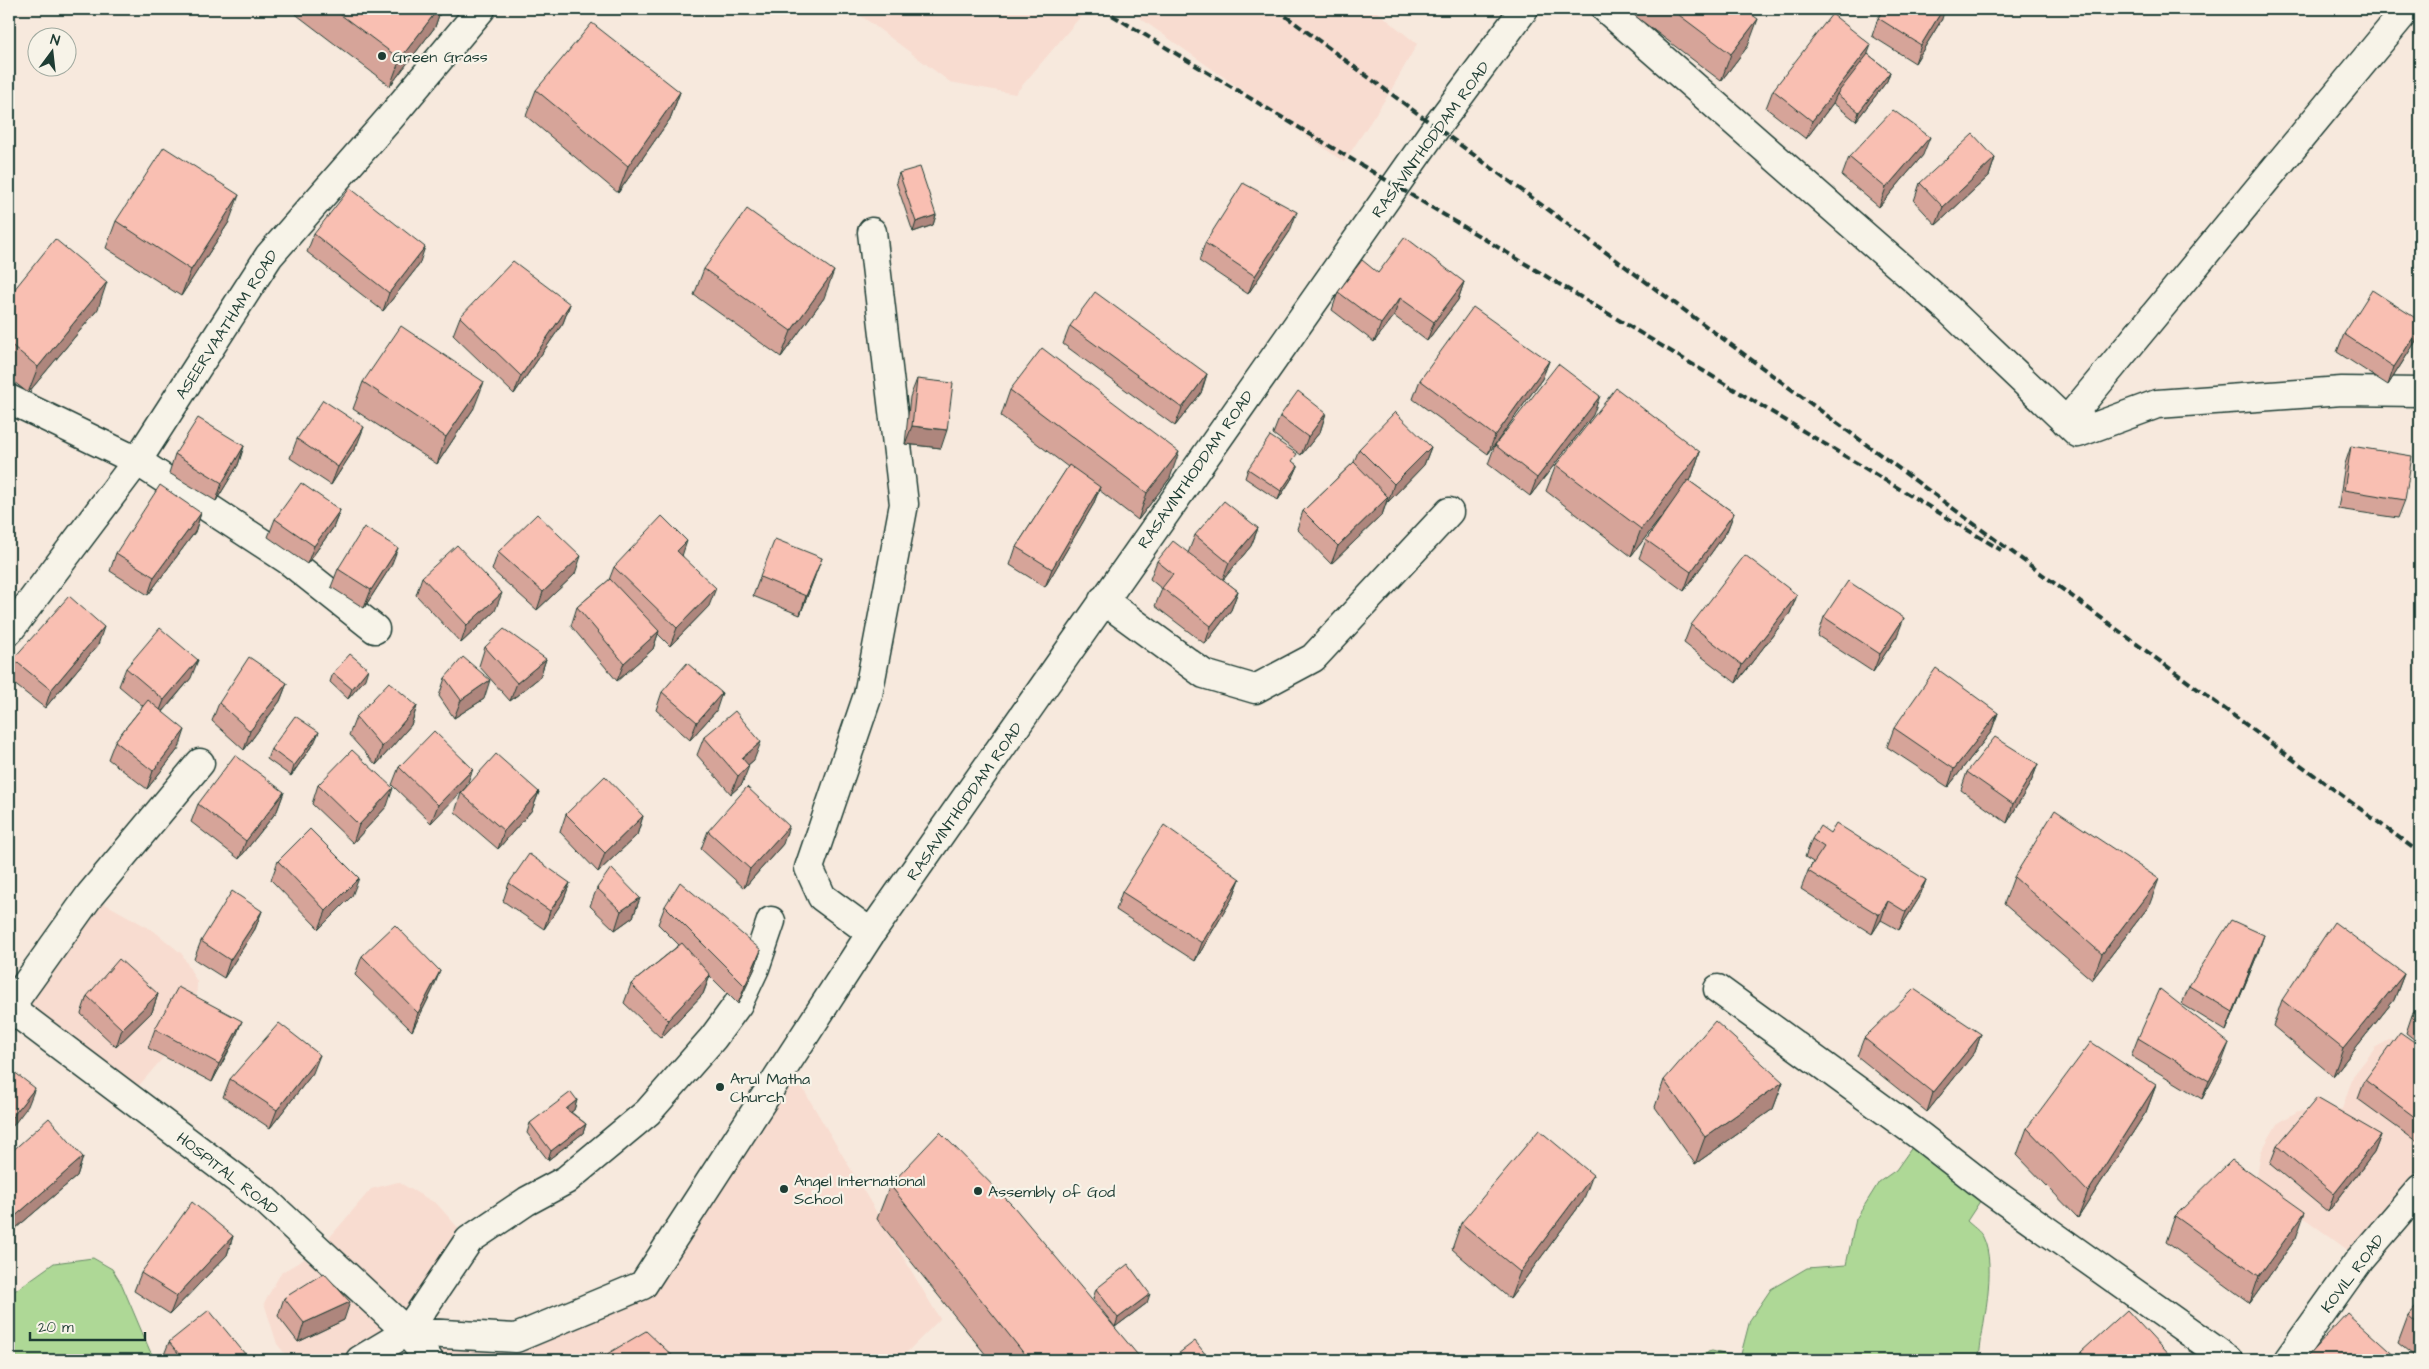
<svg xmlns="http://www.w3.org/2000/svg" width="2429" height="1369" viewBox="0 0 2429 1369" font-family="'Architects Daughter',sans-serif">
  <rect width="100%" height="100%" fill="#f7e9dd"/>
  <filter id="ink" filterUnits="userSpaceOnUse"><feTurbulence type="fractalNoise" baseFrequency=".02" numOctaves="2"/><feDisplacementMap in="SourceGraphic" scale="10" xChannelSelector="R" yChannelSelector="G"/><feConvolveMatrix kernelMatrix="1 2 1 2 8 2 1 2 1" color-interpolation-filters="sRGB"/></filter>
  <g filter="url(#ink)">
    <path fill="#f8dcd0" d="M852 9H1087L1015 94 950 82Z
      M1127 9H1374L1417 44 1390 92 1344 162Z
      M93 897 154 931 182 954 197 982 196 1015 175 1044 129 1097 10 1007Z
      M2391 1039 2420 1057V1189L2360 1259 2256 1183 2261 1152 2277 1124 2298 1111 2342 1109 2353 1076 2376 1047Z
      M787 1062 940 1319 899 1360H429L407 1332 360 1360H290L277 1344 264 1303 281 1273 319 1250 371 1189 398 1182 437 1204 469 1240 408 1331 516 1338 643 1285Z"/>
    <path fill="#aed896" stroke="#668a65" d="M1920 1136 1988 1189 1967 1221C1972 1226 1980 1231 1983 1237 1998 1267 1981 1328 1979 1360H1678L1712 1351 1740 1358 1750 1320 1771 1289 1807 1268 1846 1265 1856 1219 1879 1182 1896 1170Z
      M93 1258 112 1269 122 1285 150 1351 157 1360H9V1295L54 1263Z"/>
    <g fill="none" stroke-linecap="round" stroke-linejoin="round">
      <g stroke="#1f3d34" stroke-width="31">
        <path id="street" d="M1606 9 1947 308 2078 433 2157 404 2342 391 2420 392
          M9 399 137 461 288 560 375 629
          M2066 422 2407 9
          M1103 600 1204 674 1255 689 1313 658 1449 512
          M9 631 137 461 269 256 390 118 481 9
          M871 933 822 897 809 868 868 695 904 504 872 232
          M1718 989 1920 1136 1988 1189 2229 1360
          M10 1007 90 895 200 763
          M407 1332 516 1338 643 1285 871 933 1437 126 1524 9
          M360 1360 407 1332 469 1240 527 1201 566 1180 648 1112 713 1038 738 1004 755 968 771 921"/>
      </g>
      <g stroke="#1f3d34" stroke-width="31">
        <path id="secondary" d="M9 1007 265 1200 407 1332 429 1360
          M2288 1360 2360 1259 2420 1189"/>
      </g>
      <use href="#street" stroke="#f7f3e8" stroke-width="28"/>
      <use href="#secondary" stroke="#f7f3e8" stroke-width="28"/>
      <path stroke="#1f3d34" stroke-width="4" stroke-dasharray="8 4" stroke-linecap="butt" d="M1102 9 2001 550
        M1276 9 2420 853"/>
    </g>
    <path fill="#d6a499" stroke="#1f3d34" d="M289 9H441L435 27 390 86Z
      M1626 9H1744L1748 46 1721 81Z
      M1878 18 1942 19 1915 63 1872 36Z
      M1868 54 1890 72 1887 81 1856 121 1833 103 1806 139 1766 108 1773 90Z
      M536 90 680 92 670 119 618 193 526 116Z
      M1923 155 1879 207 1842 176 1849 157Z
      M1995 158 1989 176 1936 225 1914 201 1920 183Z
      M899 173 936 215 933 225 913 232 896 182Z
      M116 221 229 222 181 296 106 248Z
      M1290 231 1248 294 1199 261 1205 243Z
      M314 234 419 265 383 311 307 252Z
      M704 269 824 298 781 357 694 295Z
      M1378 273 1464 282 1458 300 1427 341 1394 316 1374 342 1332 310 1338 292Z
      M9 296 98 309 28 393 9 378Z
      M570 304 563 323 514 394 453 335 460 317Z
      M2420 321V331L2416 341 2388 385 2337 352 2344 334Z
      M1070 326 1207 374 1201 393 1175 426 1063 344Z
      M1549 361 1542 379 1488 454 1413 399 1420 380Z
      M917 379 941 448 905 444 910 397Z
      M363 382 474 408 437 464 353 409Z
      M1010 390 1170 478 1138 520 1099 490 1093 505 1045 587 1010 565 1016 547 1068 467 1001 416Z
      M1326 413 1320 432 1301 455 1273 434 1280 416Z
      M1593 415 1530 496 1488 464 1495 445Z
      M297 439 357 445 331 485 290 458Z
      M244 446 238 465 216 501 169 473 175 454Z
      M2351 446 2405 500 2398 518 2338 509 2345 464Z
      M1431 447 1424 465 1388 502 1387 501 1382 515 1331 564 1297 529 1303 511 1354 462 1359 449Z
      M1700 452 1691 479 1689 481 1734 513 1727 531 1684 591 1639 558 1646 540 1669 507 1631 556 1546 491 1556 465Z
      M1294 463 1298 466 1294 475 1278 500 1245 478 1248 469Z
      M340 510 333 528 307 564 268 537 275 519Z
      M201 513 195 532 148 595 110 571 116 553Z
      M1258 528 1251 546 1223 580 1238 591 1231 610 1205 644 1155 606 1162 589 1150 579 1157 561 1188 553 1195 535Z
      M498 552 575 574 537 610 492 570Z
      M682 555 709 606 670 646 658 634 653 649 617 681 571 626 577 607 609 580 614 567Z
      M391 566 364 608 331 587 338 569Z
      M815 576 800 615 753 596 760 577Z
      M422 577 495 611 461 643 416 595Z
      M1797 595 1790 613 1736 683 1684 643 1691 625Z
      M1824 617 1897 636 1873 672 1818 636Z
      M98 645 45 708 9 680V670L13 659Z
      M485 647 546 659 540 677 510 701 479 666Z
      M126 668 191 678 163 712 179 748 147 789 108 759 115 741 143 706 119 686Z
      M333 673 365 679 348 699 330 682Z
      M445 678 484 699 454 718 439 696Z
      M287 683 280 701 244 750 212 721 219 703Z
      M662 692 716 711 690 740 656 710Z
      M417 706 411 725 376 765 349 735 356 717Z
      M1998 713 1991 732 1948 787 1887 747 1894 728Z
      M704 737 754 760 748 765 742 784 731 794 697 755Z
      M315 741 291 776 267 759 271 749Z
      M2038 764 2031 782 2007 823 1961 790 1967 772Z
      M399 767 473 769 431 823 392 785Z
      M318 785 387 806 353 843 312 804Z
      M284 792 277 811 239 859 191 822 198 804Z
      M539 792 532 810 498 849 455 812 461 793Z
      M566 814 643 816 637 835 598 872 560 832Z
      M708 831 783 844 744 888 701 849Z
      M1830 833 1926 880 1919 898 1899 930 1881 920 1872 934 1801 889 1808 871 1813 862 1805 857 1812 839Z
      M278 861 352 896 319 929 271 880Z
      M2014 877 2149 906 2092 980 2004 904Z
      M1240 879 1233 897 1195 961 1116 910 1122 892Z
      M509 883H570L563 901 544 929 503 901Z
      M597 888 640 898 633 917 615 930 590 906Z
      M665 906 761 950 755 968 738 1004 710 976 703 994 661 1038 624 1003 631 984 679 945 658 924Z
      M262 911 255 929 224 978 194 959 201 941Z
      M2258 953 2226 1031 2182 1004 2189 986Z
      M362 956 433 989 412 1031 355 975Z
      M2404 974 2394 1000 2333 1076 2273 1026 2282 1000Z
      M158 994 152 1012 116 1047 81 1014 87 996Z
      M2420 1004V1044L2406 1033 2412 1015Z
      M155 1029 235 1039 212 1082 148 1048Z
      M1981 1034 1975 1052 1927 1112 1857 1056 1864 1038Z
      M2138 1038 2222 1062 2202 1099 2131 1056Z
      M2420 1046V1144L2358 1099 2365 1080Z
      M313 1073 270 1128 223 1097 230 1079Z
      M1664 1080 1783 1082 1773 1109 1695 1164 1655 1107Z
      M2156 1085 2146 1112 2078 1218 2017 1155 2027 1128Z
      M577 1100 574 1110 571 1112 586 1124 583 1133 548 1160 527 1133 530 1123Z
      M2381 1135 2374 1153 2328 1212 2270 1164 2277 1146Z
      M9 1154 83 1157 77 1176 9 1234Z
      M890 1185 1142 1360H990L877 1219Z
      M1583 1201 1510 1299 1452 1249 1461 1223Z
      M2175 1216 2296 1238 2250 1303 2166 1242Z
      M233 1236 227 1255 170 1314 134 1291 141 1273Z
      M1096 1289 1147 1303 1115 1327 1093 1299Z
      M284 1298 344 1320 298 1342 278 1316Z
      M2420 1303V1360H2419L2398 1343 2408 1316Z
      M169 1342 250 1360H162Z
      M2081 1352 2173 1360H2078Z"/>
    <path fill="#ae867d" stroke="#1f3d34" d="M438 9H441L435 27 390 86 400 59Z
      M1943 9H1945L1942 19 1915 63 1921 45Z
      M1758 19 1748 46 1721 81 1731 54Z
      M1871 45 1864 64 1837 94 1833 103 1806 139 1812 121Z
      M1890 72 1887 81 1856 121 1859 112Z
      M680 92 670 119 618 193 628 166Z
      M1930 137 1923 155 1879 207 1886 188Z
      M1995 158 1989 176 1936 225 1943 207Z
      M239 195 229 222 181 296 191 270Z
      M1297 212 1290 231 1248 294 1255 276Z
      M936 215 933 225 913 232 916 222Z
      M425 247 419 265 383 311 389 293Z
      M834 271 824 298 781 357 791 331Z
      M107 282 98 309 28 393 38 367Z
      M1464 282 1458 300 1427 341 1434 322Z
      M1400 298 1394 316 1374 342 1381 324Z
      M570 304 563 323 514 394 521 376Z
      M2420 327V331L2416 341 2388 385 2394 367Z
      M1549 361 1542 379 1488 454 1495 436Z
      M1207 374 1201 393 1175 426 1182 408Z
      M484 382 474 408 437 464 446 437Z
      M1600 396 1593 415 1530 496 1537 478Z
      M1326 413 1320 432 1301 455 1308 437Z
      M912 426 947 430 941 448 905 444Z
      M364 427 357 445 331 485 338 467Z
      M244 446 238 465 216 501 222 483Z
      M1431 447 1424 465 1388 502 1394 484Z
      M1179 452 1170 478 1138 520 1147 493Z
      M1700 452 1691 479 1631 556 1641 529Z
      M1298 466 1294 475 1278 500 1281 491Z
      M1100 487 1093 505 1045 587 1052 569Z
      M1388 497 1382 515 1331 564 1338 546Z
      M340 510 333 528 307 564 314 546Z
      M201 513 195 532 148 595 154 577Z
      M1734 513 1727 531 1684 591 1691 572Z
      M1258 528 1251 546 1222 581 1229 563Z
      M687 541 681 559 677 551Z
      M398 548 391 566 364 608 371 590Z
      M581 556 575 574 537 610 543 592Z
      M822 558 815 576 800 615 806 596Z
      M716 588 709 606 670 646 677 628Z
      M1238 591 1231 610 1205 644 1211 626Z
      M502 593 495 611 461 643 467 625Z
      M1797 595 1790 613 1736 683 1742 665Z
      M1904 618 1897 636 1873 672 1880 654Z
      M104 627 98 645 45 708 51 690Z
      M659 631 653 649 617 681 624 663Z
      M546 659 540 677 510 701 517 683Z
      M198 660 191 678 157 718 164 700Z
      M368 669 365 679 348 699 352 689Z
      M490 680 484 699 454 718 461 700Z
      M287 683 280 701 244 750 250 731Z
      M722 693 716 711 690 740 697 722Z
      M417 706 411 725 376 765 382 747Z
      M1998 713 1991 732 1948 787 1954 769Z
      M185 730 179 748 147 789 153 771Z
      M319 732 315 741 291 776 294 766Z
      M761 742 754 760 737 774 742 758Z
      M2038 764 2031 782 2007 823 2013 804Z
      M749 766 742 784 731 794 738 776Z
      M14 768 9 781V774Z
      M473 769 466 787 431 823 438 805Z
      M393 788 387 806 353 843 359 825Z
      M284 792 277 811 239 859 246 841Z
      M539 792 532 810 498 849 504 831Z
      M643 816 637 835 598 872 605 853Z
      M789 826 783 844 744 888 750 869Z
      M359 878 352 896 319 929 326 911Z
      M1240 879 1233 897 1195 961 1202 943Z
      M2159 879 2149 906 2092 980 2102 954Z
      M1926 880 1919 898 1899 930 1906 912Z
      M570 883 563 901 544 929 550 911Z
      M640 898 633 917 615 930 621 911Z
      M1888 901 1881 920 1872 934 1879 915Z
      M262 911 255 929 224 978 230 960Z
      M2264 935 2258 953 2226 1031 2233 1012Z
      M761 950 755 968 738 1004 745 986Z
      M440 971 433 989 412 1031 418 1013Z
      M2404 974 2394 1000 2333 1076 2343 1049Z
      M710 975 703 994 661 1038 668 1020Z
      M158 994 152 1012 116 1047 122 1029Z
      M242 1021 235 1039 212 1082 219 1064Z
      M1981 1034 1975 1052 1927 1112 1933 1093Z
      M2229 1043 2222 1062 2202 1099 2209 1081Z
      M320 1055 313 1073 270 1128 277 1110Z
      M1783 1082 1773 1109 1695 1164 1705 1137Z
      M2156 1085 2146 1112 2078 1218 2088 1192Z
      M35 1088 28 1106 9 1131V1121Z
      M577 1100 574 1110 563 1118 566 1109Z
      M586 1124 583 1133 548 1160 551 1151Z
      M2381 1135 2374 1153 2328 1212 2334 1194Z
      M83 1157 77 1176 9 1234V1229L12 1219Z
      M1593 1175 1583 1201 1510 1299 1520 1272Z
      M2305 1212 2296 1238 2250 1303 2259 1276Z
      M233 1236 227 1255 170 1314 177 1296Z
      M1150 1294 1147 1303 1115 1327 1118 1318Z
      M350 1302 344 1320 298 1342 304 1323Z
      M216 1355 214 1360H209Z"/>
    <path fill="#f9bfb2" stroke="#1f3d34" d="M333 9H438L400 59Z
      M1671 9H1744L1758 19 1731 54Z
      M1884 9H1943L1921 45 1878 18Z
      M1832 14 1871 45 1812 121 1773 90Z
      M592 23 680 92 628 166 536 90Z
      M1868 54 1890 72 1859 112 1837 94Z
      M1893 110 1930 137 1886 188 1849 157Z
      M1973 134 1995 158 1943 207 1920 183Z
      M164 147 239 195 191 270 116 221Z
      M920 167 936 215 916 222 899 173Z
      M1243 183 1297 212 1255 276 1205 243Z
      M350 188 425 247 389 293 314 234Z
      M747 209 834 271 791 331 704 269Z
      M1405 237 1464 282 1434 322 1400 298 1381 324 1338 292 1362 260 1378 273Z
      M55 239 107 282 38 367 9 343V296Z
      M513 261 570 304 521 376 460 317Z
      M2372 290 2420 321V327L2394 367 2344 334Z
      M1095 292 1207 374 1182 408 1070 326Z
      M1473 307 1549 361 1495 436 1420 380Z
      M401 326 484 382 446 437 363 382Z
      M1042 348 1179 452 1147 493 1010 390Z
      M1558 364 1600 396 1537 478 1495 445Z
      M917 379 953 383 947 430 912 426Z
      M1616 388 1700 452 1641 529 1556 465Z
      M1298 391 1326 413 1308 437 1280 416Z
      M323 400 364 427 338 467 297 439Z
      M1395 412 1431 447 1394 484 1359 449Z
      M198 418 244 446 222 483 175 454Z
      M1270 436 1297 454 1292 461 1298 466 1281 491 1248 469Z
      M2351 446 2412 456 2405 500 2344 490Z
      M1354 462 1388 497 1338 546 1303 511Z
      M1069 465 1100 487 1052 569 1016 547Z
      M1688 480 1734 513 1691 572 1646 540Z
      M301 483 340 510 314 546 275 519Z
      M160 485 201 513 154 577 116 553Z
      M1224 501 1258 528 1229 563 1195 535Z
      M537 514 581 556 543 592 498 552Z
      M662 516 687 541 677 551 716 588 677 628 614 567Z
      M364 527 398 548 371 590 338 569Z
      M775 539 822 558 806 596 760 577Z
      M1173 541 1238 591 1211 626 1162 588 1173 574 1157 561Z
      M457 545 502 593 467 625 422 577Z
      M1745 555 1797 595 1742 665 1691 625Z
      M610 579 659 631 624 663 577 607Z
      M1848 581 1904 618 1880 654 1824 617Z
      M69 596 104 627 51 690 13 659Z
      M160 628 198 660 164 700 126 668Z
      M504 629 546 659 517 683 485 647Z
      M350 654 368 669 352 689 333 673Z
      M249 657 287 683 250 731 219 703Z
      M463 657 490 680 461 700 445 678Z
      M687 663 722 693 697 722 662 692Z
      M1936 668 1998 713 1954 769 1894 728Z
      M389 682 417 706 382 747 356 717Z
      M148 700 185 730 153 771 115 741Z
      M735 711 761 742 742 758 749 766 738 776 704 737Z
      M295 716 319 732 294 766 271 749Z
      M434 731 473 769 438 805 399 767Z
      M1995 737 2038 764 2013 804 1967 772Z
      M352 750 393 788 359 825 318 785Z
      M496 754 539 792 504 831 461 793Z
      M235 755 284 792 246 841 198 804Z
      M9 764 14 768 9 774Z
      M605 776 643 816 605 853 566 814Z
      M747 787 789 826 750 869 708 831Z
      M2055 810 2159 879 2102 954 2014 877Z
      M1836 823 1926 880 1906 912 1888 901 1879 915 1808 871 1824 847 1812 839 1820 826 1830 833Z
      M1164 825 1240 879 1202 943 1122 892Z
      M310 829 359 878 326 911 278 861Z
      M529 854 570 883 550 911 509 883Z
      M611 868 640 898 621 911 597 888Z
      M680 882 761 950 745 986 665 906Z
      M232 891 262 911 230 960 201 941Z
      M2231 920 2264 935 2233 1012 2189 986Z
      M2334 922 2404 974 2343 1049 2282 1000Z
      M395 925 440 971 418 1013 362 956Z
      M682 943 710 975 668 1020 631 984Z
      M119 959 158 994 122 1029 87 996Z
      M178 987 242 1021 219 1064 155 1029Z
      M1914 989 1981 1034 1933 1093 1864 1038Z
      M2160 989 2229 1043 2209 1081 2138 1038Z
      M2420 1004V1021L2412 1015Z
      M1715 1021 1783 1082 1705 1137 1664 1080Z
      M279 1023 320 1055 277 1110 230 1079Z
      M2400 1032 2420 1046V1121L2365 1080Z
      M2091 1042 2156 1085 2088 1192 2027 1128Z
      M9 1068 35 1088 9 1121Z
      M571 1092 577 1100 566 1109 586 1124 551 1151 530 1123Z
      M2317 1098 2381 1135 2334 1194 2277 1146Z
      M49 1118 83 1157 12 1219 9 1214V1154Z
      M1539 1130 1593 1175 1520 1272 1461 1223Z
      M940 1132 1014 1207 1142 1360H1029L890 1185Z
      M2232 1160 2305 1212 2259 1276 2175 1216Z
      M192 1202 233 1236 177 1296 141 1273Z
      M1128 1264 1150 1294 1118 1318 1096 1289Z
      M324 1273 350 1302 304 1323 284 1298Z
      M2420 1303V1327L2408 1316Z
      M209 1310 250 1360H220L216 1355 209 1360H184L169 1342Z
      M2127 1310 2173 1360H2088L2081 1352Z
      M2347 1313 2399 1360H2304Z
      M646 1331 677 1360H597Z
      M1195 1341 1210 1360H1170Z"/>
  </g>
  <g fill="#1f3d34" stroke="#f7f3e8" stroke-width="2">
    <circle cx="382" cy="56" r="5"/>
    <circle cx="720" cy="1087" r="5"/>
    <circle cx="784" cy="1189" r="5"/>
    <circle cx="978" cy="1191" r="5"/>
  </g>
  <g text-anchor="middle" stroke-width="4.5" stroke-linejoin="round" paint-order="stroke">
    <g font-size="16" fill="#1f3d34" stroke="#f7f3e8" text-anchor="start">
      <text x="392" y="62">Green Grass</text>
      <text x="730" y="1084">Arul Matha<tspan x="730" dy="18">Church</tspan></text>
      <text x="794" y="1186">Angel International<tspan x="794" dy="18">School</tspan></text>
      <text x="988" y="1197">Assembly of God</text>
    </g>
    <g font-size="16" fill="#1f3d34" stroke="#f7f3e8">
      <text transform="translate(1430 139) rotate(-54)" y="6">RASAVINTHODDAM ROAD</text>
      <text transform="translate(226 324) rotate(-57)" y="6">ASEERVAATHAM ROAD</text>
      <text transform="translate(1195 469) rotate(-55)" y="6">RASAVINTHODDAM ROAD</text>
      <text transform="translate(964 801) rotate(-55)" y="6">RASAVINTHODDAM ROAD</text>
      <text transform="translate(228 1173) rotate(38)" y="6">HOSPITAL ROAD</text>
      <text transform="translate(2352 1273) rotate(-53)" y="6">KOVIL ROAD</text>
    </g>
  </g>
  <rect width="2429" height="1369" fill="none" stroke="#f7f3e8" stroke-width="30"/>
  <rect x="15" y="15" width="2399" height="1339" fill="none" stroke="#1f3d34" stroke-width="2" filter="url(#ink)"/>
  <g transform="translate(52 52) rotate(15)"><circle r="24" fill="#f7f3e8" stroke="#a1aaa0"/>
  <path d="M0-4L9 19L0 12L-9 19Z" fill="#1f3d34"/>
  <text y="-8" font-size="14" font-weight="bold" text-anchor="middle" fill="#1f3d34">N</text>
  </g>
  <path d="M30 1332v8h115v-8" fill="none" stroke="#1f3d34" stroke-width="2.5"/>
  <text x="38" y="1332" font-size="15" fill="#1f3d34" stroke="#f7f3e8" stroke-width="4" paint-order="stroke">20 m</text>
</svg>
